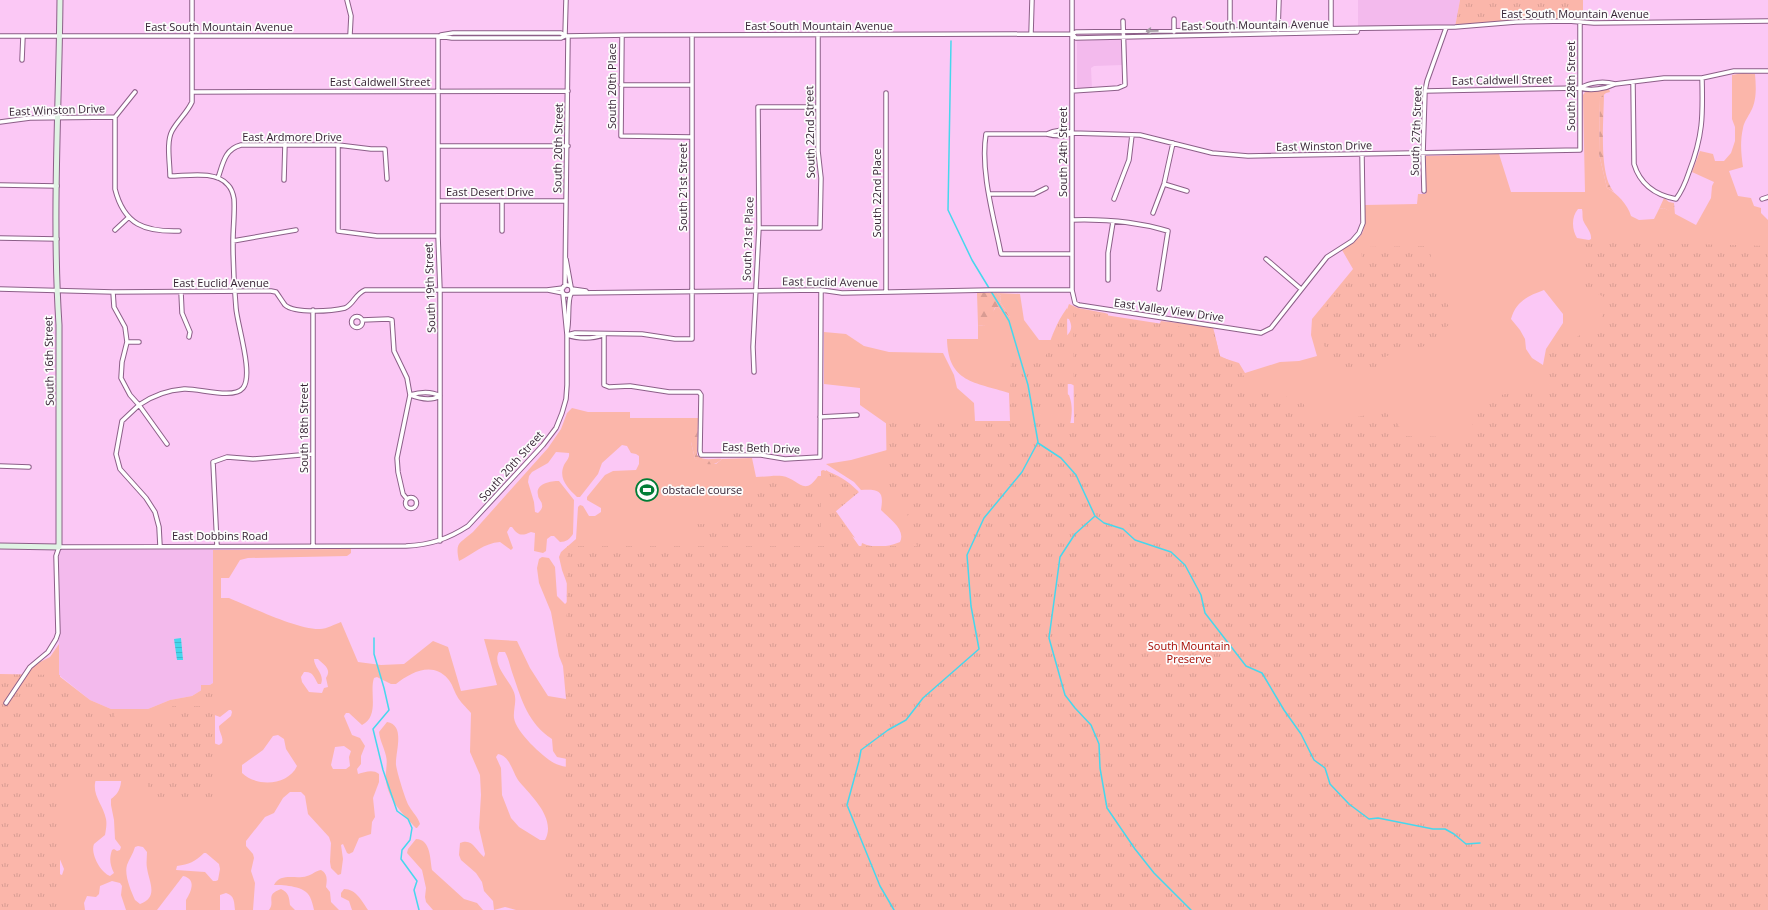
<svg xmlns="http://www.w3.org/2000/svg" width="1768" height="910" viewBox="0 0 1768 910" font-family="'Open Sans',sans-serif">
  <defs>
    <pattern id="forest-firs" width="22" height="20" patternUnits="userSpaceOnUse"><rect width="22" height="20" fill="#fbb6aa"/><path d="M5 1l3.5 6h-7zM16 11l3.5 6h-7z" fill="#d89c93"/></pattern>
    <pattern id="park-tufts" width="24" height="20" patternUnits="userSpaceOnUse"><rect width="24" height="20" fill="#fbb6aa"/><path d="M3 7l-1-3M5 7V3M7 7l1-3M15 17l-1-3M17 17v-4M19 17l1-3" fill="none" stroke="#d89c93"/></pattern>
    <pattern id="water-rules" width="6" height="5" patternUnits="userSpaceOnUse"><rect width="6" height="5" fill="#46d7ed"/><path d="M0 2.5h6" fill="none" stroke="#3eb8cc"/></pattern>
  </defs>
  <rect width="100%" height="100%" fill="#fbc8f5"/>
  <path fill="#f3baed" d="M1358 0H1460L1455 27 1358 29Z
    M1119 39 1122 40V65L1094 66 1091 68 1092 89 1077 88V41Z
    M59 550H213V683L192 696 170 700 148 709H111L90 700 59 675Z"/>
  <path fill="#fbb6aa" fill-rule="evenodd" d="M1743 73 1755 74C1756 86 1757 100 1751 111 1748 117 1744 122 1743 128 1740 141 1741 154 1743 167L1729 171 1738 196 1751 198 1754 206 1761 208V213L1768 220V910H516L505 907 494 910 493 901 484 891 482 882 476 873 461 860 459 855 460 843C473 838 475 850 484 857L485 854 479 828 481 795 480 775 470 752 471 713C466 707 460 702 457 696 454 691 452 683 448 679 433 661 411 672 396 684H391L377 677 374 678C369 692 380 716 362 725L349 713H346L344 716 352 735 360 738 365 746 361 756V764L357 769 358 774C365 772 373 769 379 774V782L373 798 375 817 372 822 371 834 359 838 353 852 349 854 347 853 343 844 341 845 343 859 341 874 338 875 331 868 330 862 331 843 329 837 308 814 305 796 301 792H290L283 798 274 813 265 817 246 841V846L253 854 254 858 251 871 255 883 253 910H235C234 902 235 896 226 893L220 895V910H186V900C191 892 197 879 183 876L157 910H126L121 895 122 886 120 883 112 881 100 886 99 894 96 897 87 896 84 903 85 910H0V714L32 666 50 657 59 644V676L90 700 111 709H148L170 700 192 696 213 683V550L351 549V553L347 556 248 558 240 560 229 578H221V598H229C251 607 298 630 320 629 327 629 335 624 341 622L358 662 381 665 404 664 433 641 448 647 461 691 497 685 484 639 517 641 530 668 548 696 566 699 563 666 559 656 551 612 539 583 537 568 539 559 542 557 549 558 555 567 557 596 565 604 570 599 569 589 562 570 559 557 561 552 576 539 578 507 580 505 583 506 589 516H595L601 512V508L587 500V497L605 475 613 471 636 470 639 464V456L636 454 631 453 627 446 622 445 602 463 598 474 580 497H577C568 488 558 479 564 465 566 461 570 458 569 453L556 452 548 463 532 472 529 476 528 482 534 502 535 512 538 513C540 511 543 508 542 505 542 501 538 499 538 495 535 484 550 481 559 481L574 500 573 534C570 539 566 542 560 542L554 536H551L547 539 546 551 543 553 534 551 535 533 531 532C522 536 518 536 512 527H510L507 532 513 548 511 550 500 542C484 543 473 554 459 561 455 542 459 544 473 532L548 448 561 429 567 413 572 408 588 412H630V418H691V442L695 459 716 464 722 459 752 458 756 477C765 477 774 475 782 476 798 478 804 498 818 476H821V471L823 470C837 474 848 481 858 491L835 510 855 538 846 533 860 552 862 543C875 549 887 547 900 542 906 530 890 519 881 510 884 491 880 489 861 490L854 482 826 464 851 460 887 450V424L860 405V388L824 384V332L846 334 864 346 889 352 943 353 954 375 957 388 974 403 975 421H1010L1009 393C975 382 948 383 947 339H978V325L984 326 996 307 999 308 1010 317 1000 302 1001 296 997 293 1020 294 1024 320 1039 340H1062C1070 333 1074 329 1069 319L1064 318 1069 304 1078 308 1105 313 1108 314V321L1157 329 1161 321 1213 327 1220 357 1239 363 1245 373 1280 362 1299 361 1317 356 1311 335 1312 319 1353 269 1342 250C1366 235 1365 233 1365 205L1417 204 1418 194H1426L1425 156 1499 154 1511 192H1585L1583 95 1585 92 1609 89 1610 92 1606 93 1600 98 1599 154 1607 188C1617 193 1628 205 1631 216L1639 220 1654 219 1659 209 1664 208 1696 225 1711 198 1712 186 1714 182 1692 172 1700 151 1713 154 1715 161H1724L1731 153 1735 141V127L1732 119V75ZM1578 209H1582C1583 213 1582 216 1583 220 1585 226 1592 232 1591 239L1589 240 1577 238C1572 230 1571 217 1578 209ZM1544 290 1563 314V323L1546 349 1543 365 1532 358 1526 349 1525 339 1520 330 1511 319C1516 301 1528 296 1544 290ZM1063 384H1071L1075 386 1081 442 1070 425C1072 414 1073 406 1069 395L1063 392ZM499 652H505C509 659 510 667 513 675 522 701 528 723 552 739L553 751 557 757 567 759 578 769C571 767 561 767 554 763 542 756 516 732 514 718 513 708 518 700 513 690 508 679 492 664 499 652ZM314 659H318C324 665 332 669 326 678L328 687 324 688 322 693 309 692 302 682 301 677 304 672C313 671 314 677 318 684H321C325 674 314 668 314 659ZM229 710H231L232 712 231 716 219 726C219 733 224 737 222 743L219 745 211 742 212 714 220 717ZM278 735 284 739 286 749 297 766C288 786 256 787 242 773V765L263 750 273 736ZM344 746 351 751 349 757 350 766 346 769H333L331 765 335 747ZM498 754C510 756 512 771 518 780 530 795 557 818 545 840H540L519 827 511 818 502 795 501 768 496 757ZM122 767C121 780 123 791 111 799V805L114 820 115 839 121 847 120 850 117 851 114 849 112 850C109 859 110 865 114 873L110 876C101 873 90 854 94 844L105 835C106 829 107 824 106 819 103 804 91 795 96 779ZM138 846 143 847 147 852C147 857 146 863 147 868 149 882 159 897 140 904L135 900C131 891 124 875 127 865 129 859 133 854 135 847ZM56 850 64 869 62 875 57 873ZM204 853H206L219 864 220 869 218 880 216 881H213L205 872 176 870 177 866C189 864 195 862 204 853Z
    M387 722C406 725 395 752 396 765 397 772 405 799 409 806 413 813 418 817 420 824L417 828H416C403 814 389 801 386 781 385 773 388 763 386 756 384 747 380 741 379 732Z
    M416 839C431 839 430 860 432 870L464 899 477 903 483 910H433L426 902 425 897 426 888 422 870 407 853 408 849Z
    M321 870C328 874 327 880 326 887L330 892 331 902 339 910H314C313 906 312 901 310 897 305 886 285 885 274 885 281 872 296 880 307 876 312 875 315 871 321 870Z
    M281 889C289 893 289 897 290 905L295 910H269C276 901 264 895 281 889Z
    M344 889C356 889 362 901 368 910H352L349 901 341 897V893Z"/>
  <path fill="url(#forest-firs)" d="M1604 94C1604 118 1598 174 1614 192L1607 188 1599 154 1600 98Z
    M1664 198 1669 202 1674 203 1675 215 1664 208 1659 209Z
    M977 293H997L1001 296 1000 302 1010 317 999 308 996 307 994 309 993 320 984 326 978 325Z
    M691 418H698L697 455C704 462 712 458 722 459 712 468 706 464 695 459L691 442Z"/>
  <path fill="url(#park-tufts)" d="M1460 0H1583V22H1542L1455 27Z
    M1585 241 1768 246V910H565L567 546H825L826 470 859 492 835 512 859 546H917L899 487H887L886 423H1074L1073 310 1214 332 1220 356 1237 364 1251 389H1280L1289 400 1304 403V423L1346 419 1384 412 1394 418 1405 436C1423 437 1441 435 1458 440L1472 427 1474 414 1500 395 1521 391 1539 396 1555 388 1545 366 1548 355 1559 335 1569 341 1598 326 1609 300 1584 286Z
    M1430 246 1431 260 1453 318 1440 337 1419 349 1386 356 1385 373 1349 371 1341 374 1316 332 1315 320 1362 260 1361 247Z
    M1067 308 1068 413H1010L1011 358H1045C1050 340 1056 323 1067 308Z
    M766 483H787V491H821V540H694V524H712L744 491H758Z
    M0 674 60 675V683L89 712H114L115 718H172V706H201V685H215V801H148V781H60V910H0Z"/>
  <path fill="url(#water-rules)" d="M181 638 183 660H177L174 639Z"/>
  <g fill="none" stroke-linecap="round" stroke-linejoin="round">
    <path stroke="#46d7ed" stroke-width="1.5" d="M1038 443 1061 458 1076 475 1095 516 1075 534 1060 557 1049 638 1065 695 1075 708 1091 725 1099 744 1100 768 1107 808 1135 849 1154 873 1191 910
      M1095 516 1104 523 1123 529 1135 540 1171 552 1185 565 1201 595 1205 613 1246 666 1262 673 1284 710 1301 734 1314 760 1325 768 1330 784 1349 804 1369 819 1378 818 1433 829H1445L1454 834 1466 844 1480 843
      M374 638V654L384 688 389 710 373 729 383 770 397 811 408 819 412 828 410 840 402 850 401 859 417 881 414 890 419 910
      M894 910 880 886 847 805 859 761 861 750 888 730 906 720 923 698 979 649 971 606 967 555 984 518 1022 472 1038 442 1028 385 1009 321 972 260 948 210 951 41"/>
    <g stroke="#8c5f88" stroke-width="5.5">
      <path id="minor" d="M347 0 351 16 350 35
        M1072 0V290L1075 303 1079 305 1261 333 1271 328 1327 257 1352 241 1359 233 1363 223 1362 155
        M1331 29V0
        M1278 30 1279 0
        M1230 31V0
        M1174 32V19
        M1031 34 1032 0
        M1072 34 1076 38 1357 32 1358 29
        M441 35 453 33H561L565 36
        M0 36H438L452 38H561L565 36 631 35 1072 34 1076 32 1455 27 1516 22 1568 21 1594 23 1768 21
        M438 36V236L440 290V541
        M565 36 566 0
        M622 36 621 136 692 137
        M22 60 23 36
        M1633 83 1634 164C1640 184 1655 195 1676 199 1682 191 1686 181 1689 172 1703 136 1703 116 1702 78
        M621 85H692
        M1580 88C1590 82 1604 81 1615 84L1664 78H1702L1734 71H1768
        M1072 91 1118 88 1125 85 1123 21
        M1425 91 1580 88C1591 91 1605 89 1615 84
        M135 92 115 117V189C124 225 145 232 179 231
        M193 92 568 91
        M0 122 30 118 115 117
        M1072 133C1065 137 1054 136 1047 134H986C980 171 994 218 1001 254H1072
        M1047 134C1054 130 1064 129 1072 133L1140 135 1212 153 1248 156 1580 150V22
        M338 145V231L377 236H438
        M438 146H568
        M218 178C223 163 225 149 241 145H338L371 149H385L387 179
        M284 180 285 144
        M1164 184 1187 191
        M0 185 57 186
        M1424 191 1423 154 1425 91 1427 81 1446 28
        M989 194H1034L1046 188
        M1114 199 1129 160 1132 135
        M1762 199 1768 197
        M438 201H566
        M502 201V231
        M1153 213 1164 184 1173 143
        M1072 220C1104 219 1138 222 1168 231L1159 289
        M759 228H820L821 178 818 151V35
        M115 230 129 217
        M0 238 57 239
        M233 241 296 230
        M566 259 571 287
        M1266 259 1301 289
        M1108 280V253L1113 222
        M562 290a5 5 0 1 1 10 0a5 5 0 1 1-10 0Z
        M565 286 568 37
        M0 289 113 292 271 291 276 292C279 296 282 301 285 305 295 314 333 311 345 308 354 304 355 294 365 290H547L563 288
        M572 289 586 291
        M548 290 563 293
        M113 292 114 307 125 327 127 342 122 362 121 378 130 395 139 405 122 421 116 454 120 469 146 498 155 512 159 527 160 546
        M181 292 182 313 190 332 189 337
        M886 292V93
        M572 293 821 290 842 293 990 290H1072
        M351.5 322a5.5 5.5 0 1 1 11 0a5.5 5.5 0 1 1-11 0Z
        M362 320 388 319 392 320 394 351 407 378 410 395 397 458 398 472 403 494 407 499
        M567 332C570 320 567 301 571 294
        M604 334V385L609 387 630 386 669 392H699L701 395 700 451 701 455H761L785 459 820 457 821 290
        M567 335 575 333 642 334 675 339H692V35
        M567 335C577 339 593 339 603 335
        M127 342H139
        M754 372 753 347 759 228 758 107H818
        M410 395C420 399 431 401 440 396
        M410 395C420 392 431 391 440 396
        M820 417 857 415
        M167 444 139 405C152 396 169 390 184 389 199 388 233 400 243 388 254 375 237 324 236 308 234 286 233 263 233 241 233 227 235 212 234 199 233 193 232 189 228 185 216 170 187 176 170 176 170 163 166 142 172 131 178 120 187 113 192 102V0
        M0 466 29 467
        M405.5 503a5.5 5.5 0 1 1 11 0a5.5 5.5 0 1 1-11 0Z
        M217 546 213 462 227 457 253 459 312 454
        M313 546V310
        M6 703 30 667 48 652 56 639 58 633 56 556 59 547 406 546C430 545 448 539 468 526L543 445 556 428 562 413 566 399 567 385V335L563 294"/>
    </g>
    <g stroke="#8c5f88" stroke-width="7">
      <path id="secondary" d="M0 546 59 547V325C52 217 59 108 60 0"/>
    </g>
    <use href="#minor" stroke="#fff" stroke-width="3.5"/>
    <use href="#secondary" stroke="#e0f3e4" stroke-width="5"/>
  </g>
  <defs><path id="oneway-shaft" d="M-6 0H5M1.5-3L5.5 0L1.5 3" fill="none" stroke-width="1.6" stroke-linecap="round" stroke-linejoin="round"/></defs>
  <use stroke="#a59ca4" href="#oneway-shaft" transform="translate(1152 31) rotate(179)"/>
  <defs>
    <g id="stadium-ring" transform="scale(1.15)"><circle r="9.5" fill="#fcfcfc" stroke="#007d36" stroke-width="1.5"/><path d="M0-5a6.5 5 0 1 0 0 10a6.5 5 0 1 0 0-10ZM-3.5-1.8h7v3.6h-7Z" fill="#007d36"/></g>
  </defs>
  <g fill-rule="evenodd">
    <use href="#stadium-ring" x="647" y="490"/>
  </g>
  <g text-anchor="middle" stroke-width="3.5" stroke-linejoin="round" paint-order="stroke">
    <g font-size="11" fill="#362334" stroke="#fcfcfc">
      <text x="1575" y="18">East South Mountain Avenue</text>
      <text transform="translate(1255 25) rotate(-1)" y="4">East South Mountain Avenue</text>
      <text x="819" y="30">East South Mountain Avenue</text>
      <text x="219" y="31">East South Mountain Avenue</text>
      <text transform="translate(1502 80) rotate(-1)" y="4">East Caldwell Street</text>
      <text x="380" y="86">East Caldwell Street</text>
      <text transform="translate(612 86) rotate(-90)" y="4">South 20th Place</text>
      <text transform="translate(1571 86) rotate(-90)" y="4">South 28th Street</text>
      <text transform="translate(57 110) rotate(-2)" y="4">East Winston Drive</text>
      <text transform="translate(1416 131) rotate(-88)" y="4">South 27th Street</text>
      <text transform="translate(810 132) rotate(-91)" y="4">South 22nd Street</text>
      <text x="292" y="141">East Ardmore Drive</text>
      <text transform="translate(1324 146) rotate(-1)" y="4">East Winston Drive</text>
      <text transform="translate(558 148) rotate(-89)" y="4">South 20th Street</text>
      <text transform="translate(1063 152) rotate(-90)" y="4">South 24th Street</text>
      <text transform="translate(683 187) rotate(-90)" y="4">South 21st Street</text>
      <text x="490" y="196">East Desert Drive</text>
      <text transform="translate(877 193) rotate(-90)" y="4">South 22nd Place</text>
      <text transform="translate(748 239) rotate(-88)" y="4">South 21st Place</text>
      <text transform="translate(830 282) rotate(1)" y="4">East Euclid Avenue</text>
      <text x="221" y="287">East Euclid Avenue</text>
      <text transform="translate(430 288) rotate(-92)" y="4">South 19th Street</text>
      <text transform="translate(1169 310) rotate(8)" y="4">East Valley View Drive</text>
      <text transform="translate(49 361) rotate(-91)" y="4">South 16th Street</text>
      <text transform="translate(304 428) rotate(-90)" y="4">South 18th Street</text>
      <text transform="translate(761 448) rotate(2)" y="4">East Beth Drive</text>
      <text transform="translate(511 466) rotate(-48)" y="4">South 20th Street</text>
      <text x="220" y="540">East Dobbins Road</text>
    </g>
    <g font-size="11" fill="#362334" stroke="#fcfcfc" text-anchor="start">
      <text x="662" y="494">obstacle course</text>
    </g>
    <g font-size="11" fill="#a50901" stroke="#fcfcfc">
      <text x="1189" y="650">South Mountain<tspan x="1189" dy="13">Preserve</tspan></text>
    </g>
  </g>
</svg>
